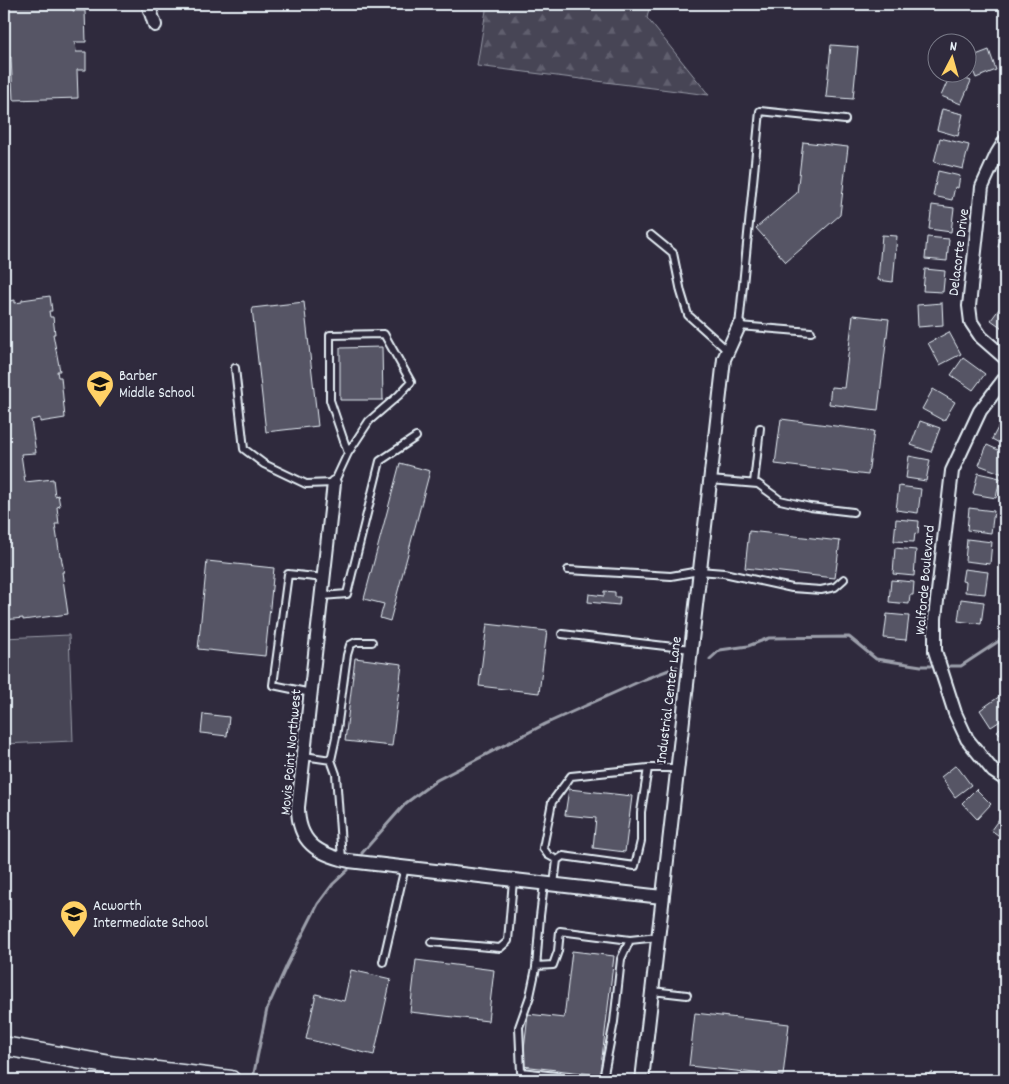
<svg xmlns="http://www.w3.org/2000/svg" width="1009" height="1084" viewBox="0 0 1009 1084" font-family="Dekko,sans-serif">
  <defs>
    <pattern id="forest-firs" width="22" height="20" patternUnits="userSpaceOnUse" patternTransform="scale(1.25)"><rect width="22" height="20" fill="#464455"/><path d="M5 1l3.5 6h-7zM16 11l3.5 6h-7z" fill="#615f6e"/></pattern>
  </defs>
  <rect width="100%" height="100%" fill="#2f2a3d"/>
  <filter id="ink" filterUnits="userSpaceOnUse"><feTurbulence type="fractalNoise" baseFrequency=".02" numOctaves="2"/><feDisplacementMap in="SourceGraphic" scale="10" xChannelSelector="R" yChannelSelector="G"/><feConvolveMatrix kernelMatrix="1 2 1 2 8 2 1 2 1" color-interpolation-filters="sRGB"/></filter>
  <g filter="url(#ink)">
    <path fill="url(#forest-firs)" stroke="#979aa6" d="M487 4H650L647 18 709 95 477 66Z"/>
    <path fill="#464455" stroke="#979aa6" d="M69 635 73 741 4 744V638Z"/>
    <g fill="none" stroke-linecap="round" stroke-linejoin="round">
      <path stroke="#9c9fab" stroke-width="3" d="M710 659 720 650 748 646 769 638 849 637 876 659 921 666H930
        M950 666H961L999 641 1005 634
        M362 853 406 803 437 780 545 724 645 679 677 667
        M254 1073 267 1009 287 965 318 904 333 884 348 870"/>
    </g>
    <path fill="#575565" stroke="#e8f1f8" d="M4 4H73V11H85L86 42H75L76 52H86V70H77L78 98 13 100 11 57 4 58Z
      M831 45 858 47 853 99 826 97Z
      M989 50 996 70 976 78 968 58Z
      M951 73 971 81 961 104 941 96Z
      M942 109 963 114 958 136 937 130Z
      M940 138 969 145 963 169 934 162Z
      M803 142 848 147 840 215 786 262 756 228 797 193Z
      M938 171 960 176 958 188 955 187 952 200 933 196Z
      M932 205 954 208 951 232 929 229Z
      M1002 225 1005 226V249L998 247 1001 238 998 237Z
      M882 235 897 236 893 282 878 280Z
      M927 237 949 239 947 261 925 259Z
      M925 269 945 271 943 292 923 291Z
      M50 296 52 311H49L50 317H53L55 334H53L60 371H57L58 377H61L65 418 40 422V418L31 420 36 453 21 454 25 482 53 479 55 496 58 495 60 506 57 507 59 524H55L60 556H61L64 572H62L68 614 23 620V618L4 620V302L15 300V303L22 302V300Z
      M1005 301V330L991 320Z
      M304 302 318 426 266 432 252 308Z
      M942 303 943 325 918 327 917 305Z
      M853 315 889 319 878 410 829 404 831 387 844 388Z
      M949 332 961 354 940 365 928 343Z
      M382 347 383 400H340V348Z
      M963 358 985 374 973 390 951 375Z
      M933 389 955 402 944 421 922 409Z
      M1003 418 1005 419V446L992 439Z
      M781 419 874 431 868 475 775 464Z
      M920 421 940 428 931 452 911 445Z
      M987 445 1005 453V468L1003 474 979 465Z
      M909 456 930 460 926 481 906 478Z
      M400 463 430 471 390 621 380 618 384 604 364 599Z
      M978 473 1000 478 996 498 973 494Z
      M899 486 921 489 918 513 896 510Z
      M969 508 994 511 991 533 967 530Z
      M896 519 919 521 918 534 915 533 914 542 894 541Z
      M749 531 840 541 835 578 745 568Z
      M967 539 992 542 990 564 965 561Z
      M895 548 916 550 914 576 893 574Z
      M207 561 274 568 265 656 198 649Z
      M964 569 988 572 985 594 965 592 966 582 962 581Z
      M891 580 914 582 913 595H910L909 604 889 602Z
      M604 591 615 592V597H620L619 605 588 602 589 594 604 596Z
      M961 599 984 602 981 624 958 621Z
      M887 614 909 616 906 640 884 638Z
      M487 624 547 631 539 693 479 686Z
      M355 658 402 664 392 746 345 741Z
      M1000 696 1005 704V718L991 727 980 710Z
      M203 714 229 717 227 736 201 733Z
      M1005 723V745L1000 739 1003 737 997 731Z
      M956 765 971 785 955 797 941 777Z
      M569 789 632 796 625 852 593 848 596 818 565 815Z
      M976 789 991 804 977 819 962 803Z
      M1004 812 1005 813V840L991 830Z
      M572 951 614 956 600 1075 522 1066 528 1014 564 1018Z
      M416 960 494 970 488 1021 410 1012Z
      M351 970 391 979 374 1055 306 1039 316 994 344 1001Z
      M695 1013 789 1024 783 1076 689 1066Z
      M932 1072 938 1080H921Z
      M958 1073 963 1080H949Z
      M4 1075 25 1078V1080H4Z"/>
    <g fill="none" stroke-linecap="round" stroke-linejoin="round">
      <g stroke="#e8f1f8" stroke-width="10">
        <path id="lane" d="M651 235 673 253 681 292 688 315 728 351
          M811 332 739 326 760 111 845 120
          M235 368 244 449 264 464 306 484 334 483 348 453 369 421 399 395 411 382 384 334 330 335V400L348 453
          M710 480 758 484 780 500 810 507 853 512
          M754 483 760 428
          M568 570 671 576 699 571 724 573 792 588 821 590 835 587 844 579
          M322 596 347 594 380 461 416 437
          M562 634 691 649
          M311 693 273 685 288 574 324 578
          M304 756 331 760 336 774 342 859
          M331 760 336 737 347 655 350 645 356 642H372
          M557 860 548 855 543 848 552 802 571 776 648 768
          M544 884 540 916 536 968 530 996 519 1027 521 1072 592 1080 603 1079 614 1022 621 959 630 940 658 937
          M554 885 557 860 563 856 635 866 641 841V812L648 768H677
          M431 942 500 948 508 941 513 880
          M383 962 405 867
          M536 966 553 965 558 951 560 931 630 940
          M652 991 687 995"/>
      </g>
      <g stroke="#e8f1f8" stroke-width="16">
        <path id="street" d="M148 4 155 25
          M1005 141 997 154 982 187 969 306 971 322 981 337 1005 358
          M1005 378 980 411 952 471 935 618V651L955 713 967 739 993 771 1005 779
          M334 483 298 807C298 842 317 854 349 861L662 897
          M642 1080 724 359 739 326"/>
      </g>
      <g stroke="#e8f1f8" stroke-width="21">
        <path id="secondary" d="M4 1046 116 1066 231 1080"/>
      </g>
      <use href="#lane" stroke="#2f2a3d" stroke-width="6"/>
      <use href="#street" stroke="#2f2a3d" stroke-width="12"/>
      <use href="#secondary" stroke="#2f2a3d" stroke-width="18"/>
    </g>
  </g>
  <defs>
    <g id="school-pin" transform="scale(1.4375)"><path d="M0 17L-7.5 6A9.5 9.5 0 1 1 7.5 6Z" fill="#ffd166" stroke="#2f2a3d"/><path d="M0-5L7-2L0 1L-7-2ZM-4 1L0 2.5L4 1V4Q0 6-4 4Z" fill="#111"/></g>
  </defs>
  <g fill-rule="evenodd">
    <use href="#school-pin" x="100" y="384"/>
    <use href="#school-pin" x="74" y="914"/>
  </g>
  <g text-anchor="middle" stroke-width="4" stroke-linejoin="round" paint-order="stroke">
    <g font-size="15" fill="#e8f1f8" stroke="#2f2a3d">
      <text transform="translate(958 252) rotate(-83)" y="5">Delacorte Drive</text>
      <text transform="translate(924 580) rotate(-85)" y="5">Walforde Boulevard</text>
      <text transform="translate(668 700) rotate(-83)" y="5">Industrial Center Lane</text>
      <text transform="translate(290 752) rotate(-85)" y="5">Movis Point Northwest</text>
    </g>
    <g font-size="15" fill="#e8f1f8" stroke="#2f2a3d" text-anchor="start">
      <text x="119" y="380">Barber<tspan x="119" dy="17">Middle School</tspan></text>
      <text x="93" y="910">Acworth<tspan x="93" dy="17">Intermediate School</tspan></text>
    </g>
  </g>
  <rect width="1009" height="1084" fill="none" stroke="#2f2a3d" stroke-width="20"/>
  <rect x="10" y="10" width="989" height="1064" fill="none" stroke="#e8f1f8" stroke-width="2" filter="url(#ink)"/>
  <g transform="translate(952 58) rotate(6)"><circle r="24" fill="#2f2a3d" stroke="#797a88"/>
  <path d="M0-4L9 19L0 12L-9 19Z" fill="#ffd166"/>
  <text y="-8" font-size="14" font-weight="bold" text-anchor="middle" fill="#e8f1f8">N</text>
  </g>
</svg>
